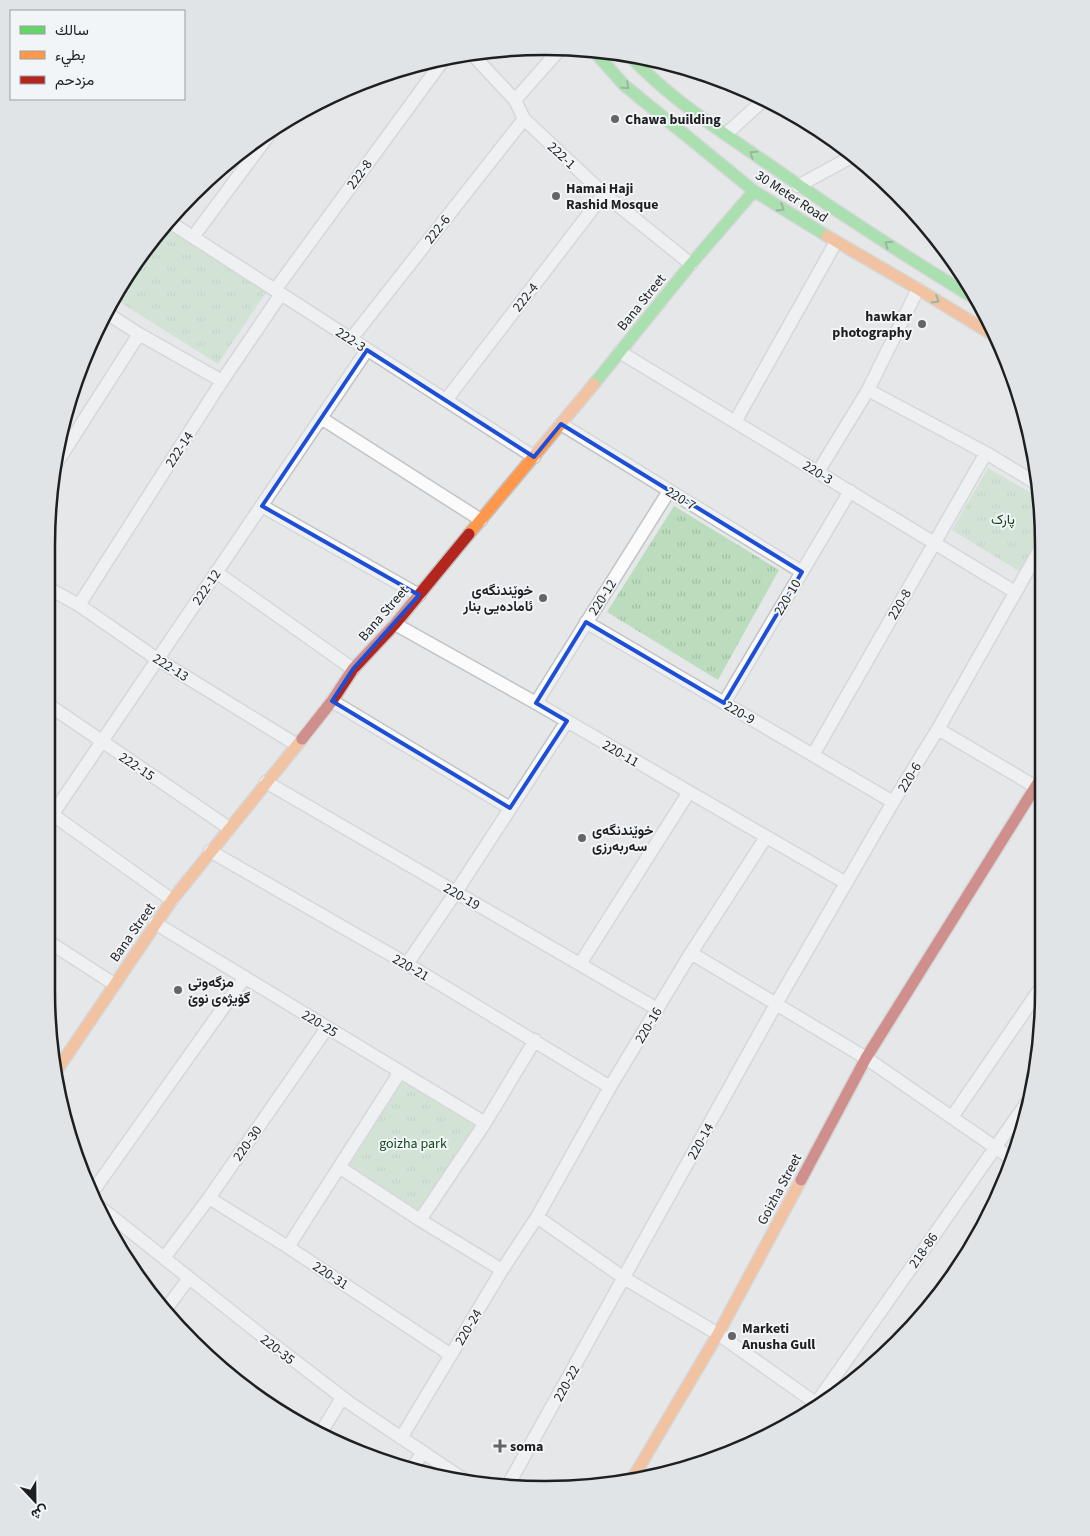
<svg xmlns="http://www.w3.org/2000/svg" width="1090" height="1536" viewBox="0 0 1090 1536" font-family="'Source Sans 3',Vazirmatn,sans-serif">
  <defs>
    <pattern id="grass-tufts" width="24" height="20" patternUnits="userSpaceOnUse" patternTransform="scale(1.25)"><rect width="24" height="20" fill="#bbddbe"/><path d="M3 7l-1-3M5 7V3M7 7l1-3M15 17l-1-3M17 17v-4M19 17l1-3" fill="none" stroke="#a0bda3"/></pattern>
  </defs>
  <rect width="100%" height="100%" fill="#e5e7e9"/>
  <path fill="url(#grass-tufts)" d="M165 225 267 291 218 364 112 297 149 241Z
    M988 468 1040 498V536L1019 571 952 530Z
    M674 506 779 570 718 680 607 612Z
    M400 1072 485 1123 420 1220 339 1167Z"/>
  <g fill="none" stroke-linecap="round" stroke-linejoin="round">
    <g stroke="#c2c3c4" stroke-width="15">
      <path id="street" d="M471 53 515 100 524 119 604 194 691 264
        M515 100 561 48
        M726 134 766 98
        M798 186 855 155
        M168 221 534 457
        M193 237 274 128
        M275 290 444 59
        M105 312 139 334 222 381
        M351 339 524 119
        M620 352 1015 592
        M868 390 986 453 1039 485
        M446 400 604 194
        M321 418 481 520
        M735 422 836 242
        M561 424 802 572
        M54 467 139 334
        M818 472 868 390 918 289
        M262 506 419 595
        M216 572 353 669
        M46 587 79 605 157 659 297 745
        M79 605 222 381 281 294
        M586 622 893 802
        M395 624 536 703 846 883
        M332 701 510 808
        M46 703 229 828
        M536 703 669 491
        M724 703 850 491
        M938 729 1036 787
        M813 755 986 453
        M266 782 657 1009
        M46 810 172 900
        M46 824 367 350
        M210 851 407 964 610 1087
        M155 923 485 1123
        M46 940 114 984
        M691 953 866 1058 1012 1159
        M407 964 456 892 567 721
        M580 964 689 792
        M952 1117 1042 986
        M339 1167 420 1220 502 1270
        M91 1194 245 977
        M209 1198 288 1247 451 1355
        M96 1204 256 1331 351 1404 469 1483
        M537 1217 624 1278 718 1334 817 1404
        M420 1220 485 1123 535 1040
        M288 1247 400 1072
        M164 1258 209 1198 327 1028
        M166 1309 189 1278
        M815 1405 1030 1098
        M320 1434 342 1398
        M401 1438 502 1270 537 1217 610 1087 691 953 766 837
        M413 1467 423 1452
        M507 1487 776 1004 893 802 938 729 1040 549"/>
    </g>
    <g stroke="#c2c3c4" stroke-width="14">
      <path id="fast" d="M593 50 624 85 754 191 827 236
        M630 56C667 96 713 126 758 157 828 206 900 253 974 298
        M594 384 691 264 754 191"/>
    </g>
    <g stroke="#c2c3c4" stroke-width="14">
      <path id="slow" d="M827 236 918 289 998 338
        M469 534 594 384
        M57 1070 172 900 302 739
        M631 1481 718 1334 801 1180"/>
    </g>
    <g stroke="#c2c3c4" stroke-width="14">
      <path id="jam" d="M302 739 332 701 353 669 395 624 469 534
        M801 1180 866 1058 1041 778"/>
    </g>
    <use href="#street" stroke="#fbfbfc" stroke-width="12"/>
    <use href="#fast" stroke="#63d668" stroke-width="11"/>
    <use href="#slow" stroke="#ff974d" stroke-width="11"/>
    <use href="#jam" stroke="#b3261e" stroke-width="11"/>
  </g>
  <defs><path id="oneway-chevron" d="M-2-3.5L2.5 0L-2 3.5" fill="none" stroke-width="1.6" stroke-linecap="round" stroke-linejoin="round" transform="scale(1.25)"/></defs>
  <g stroke="#407a44">
    <use href="#oneway-chevron" transform="translate(626 86) rotate(43)"/>
    <use href="#oneway-chevron" transform="translate(753 154) rotate(-145)"/>
    <use href="#oneway-chevron" transform="translate(781 208) rotate(32)"/>
    <use href="#oneway-chevron" transform="translate(888 244) rotate(-146)"/>
    <use href="#oneway-chevron" transform="translate(936 300) rotate(31)"/>
  </g>
  <path d="M0 0H1090V1536H0ZM367 350 534 457 561 424 802 572 724 703 586 622 536 703 567 721 510 808 332 701 353 669 419 595 262 506Z" fill="#e5e7e9" fill-opacity=".55" fill-rule="evenodd"/>
  <path fill="none" stroke="#1d4ed8" stroke-width="4" stroke-linejoin="round" d="M367 350 534 457 561 424 802 572 724 703 586 622 536 703 567 721 510 808 332 701 353 669 419 595 262 506Z"/>
  <g fill="#646566" stroke="#f1f5f8" stroke-width="2">
    <circle cx="615" cy="119" r="5"/>
    <circle cx="556" cy="196" r="5"/>
    <circle cx="922" cy="324" r="5"/>
    <circle cx="543" cy="598" r="5"/>
    <circle cx="582" cy="838" r="5"/>
    <circle cx="178" cy="990" r="5"/>
    <circle cx="732" cy="1336" r="5"/>
    <path d="M497.5 1438.5h5v5h5v5h-5v5h-5v-5h-5v-5h5z"/>
  </g>
  <g text-anchor="middle" stroke-width="4" stroke-linejoin="round" paint-order="stroke">
    <g font-size="14" font-weight="bold" fill="#1e1f20" stroke="#f1f5f8" text-anchor="start">
      <text x="625" y="124">Chawa building</text>
      <text x="566" y="193">Hamai Haji<tspan x="566" dy="16">Rashid Mosque</tspan></text>
      <text x="912" y="321" text-anchor="end">hawkar<tspan x="912" dy="16">photography</tspan></text>
      <text x="533" y="595" text-anchor="end">خوێندنگەی<tspan x="533" dy="16">ئامادەیی بنار</tspan></text>
      <text x="592" y="835">خوێندنگەی<tspan x="592" dy="16">سەربەرزی</tspan></text>
      <text x="188" y="987">مزگەوتی<tspan x="188" dy="16">گۆیژەی نوێ</tspan></text>
      <text x="742" y="1333">Marketi<tspan x="742" dy="16">Anusha Gull</tspan></text>
      <text x="510" y="1451">soma</text>
    </g>
    <g font-size="14" fill="#1e1f20" stroke="#f1f5f8">
      <text transform="translate(562 155) rotate(43)" y="5">222-1</text>
      <text transform="translate(359 174) rotate(-54)" y="5">222-8</text>
      <text transform="translate(792 196) rotate(33)" y="5">30 Meter Road</text>
      <text transform="translate(437 229) rotate(-52)" y="5">222-6</text>
      <text transform="translate(525 297) rotate(-52)" y="5">222-4</text>
      <text transform="translate(641 302) rotate(-51)" y="5">Bana Street</text>
      <text transform="translate(351 339) rotate(33)" y="5">222-3</text>
      <text transform="translate(179 449) rotate(-57)" y="5">222-14</text>
      <text transform="translate(818 472) rotate(31)" y="5">220-3</text>
      <text transform="translate(681 498) rotate(31)" y="5">220-7</text>
      <text transform="translate(206 587) rotate(-56)" y="5">222-12</text>
      <text transform="translate(602 597) rotate(-58)" y="5">220-12</text>
      <text transform="translate(787 597) rotate(-59)" y="5">220-10</text>
      <text transform="translate(899 604) rotate(-60)" y="5">220-8</text>
      <text transform="translate(383 613) rotate(-49)" y="5">Bana Street</text>
      <text transform="translate(171 667) rotate(32)" y="5">222-13</text>
      <text transform="translate(740 712) rotate(30)" y="5">220-9</text>
      <text transform="translate(621 753) rotate(30)" y="5">220-11</text>
      <text transform="translate(137 766) rotate(34)" y="5">222-15</text>
      <text transform="translate(909 777) rotate(-59)" y="5">220-6</text>
      <text transform="translate(462 896) rotate(30)" y="5">220-19</text>
      <text transform="translate(132 932) rotate(-55)" y="5">Bana Street</text>
      <text transform="translate(411 967) rotate(30)" y="5">220-21</text>
      <text transform="translate(320 1023) rotate(31)" y="5">220-25</text>
      <text transform="translate(648 1025) rotate(-59)" y="5">220-16</text>
      <text transform="translate(700 1141) rotate(-61)" y="5">220-14</text>
      <text transform="translate(247 1143) rotate(-55)" y="5">220-30</text>
      <text transform="translate(779 1189) rotate(-62)" y="5">Goizha Street</text>
      <text transform="translate(923 1250) rotate(-55)" y="5">218-86</text>
      <text transform="translate(331 1275) rotate(33)" y="5">220-31</text>
      <text transform="translate(468 1327) rotate(-59)" y="5">220-24</text>
      <text transform="translate(278 1349) rotate(38)" y="5">220-35</text>
      <text transform="translate(566 1383) rotate(-61)" y="5">220-22</text>
    </g>
    <g font-size="14" fill="#13481a" stroke="#f1f5f8">
      <text x="1003" y="524">پارک</text>
      <text x="413" y="1148">goizha park</text>
    </g>
  </g>
  <path d="M0 0H1090V1536H0ZM545 55H545A490 490 0 0 1 1035 545V991A490 490 0 0 1 545 1481H545A490 490 0 0 1 55 991V545A490 490 0 0 1 545 55Z" fill="#e0e4e7" fill-rule="evenodd"/>
  <path fill="none" stroke="#1e1f20" stroke-width="2.5" d="M545 55H545A490 490 0 0 1 1035 545V991A490 490 0 0 1 545 1481H545A490 490 0 0 1 55 991V545A490 490 0 0 1 545 55Z"/>
  <rect x="10" y="10" width="175" height="90" fill="#f1f5f8" stroke="#9d9fa2"/>
  <rect x="20" y="26" width="25" height="8" fill="#63d668" stroke="#9d9fa2"/>
  <text x="55" y="35" font-size="15" fill="#1e1f20">سالك</text>
  <rect x="20" y="51" width="25" height="8" fill="#ff974d" stroke="#9d9fa2"/>
  <text x="55" y="60" font-size="15" fill="#1e1f20">بطيء</text>
  <rect x="20" y="76" width="25" height="8" fill="#b3261e" stroke="#9d9fa2"/>
  <text x="55" y="85" font-size="15" fill="#1e1f20">مزدحم</text>
  <g transform="translate(35 1501) rotate(158)" stroke="#f1f5f8" stroke-width="4" paint-order="stroke">
  <path d="M0-4L9 19L0 12L-9 19Z" fill="#1e1f20"/>
  <text y="-8" font-size="14" font-weight="bold" text-anchor="middle" fill="#1e1f20">ش</text>
  </g>
</svg>
